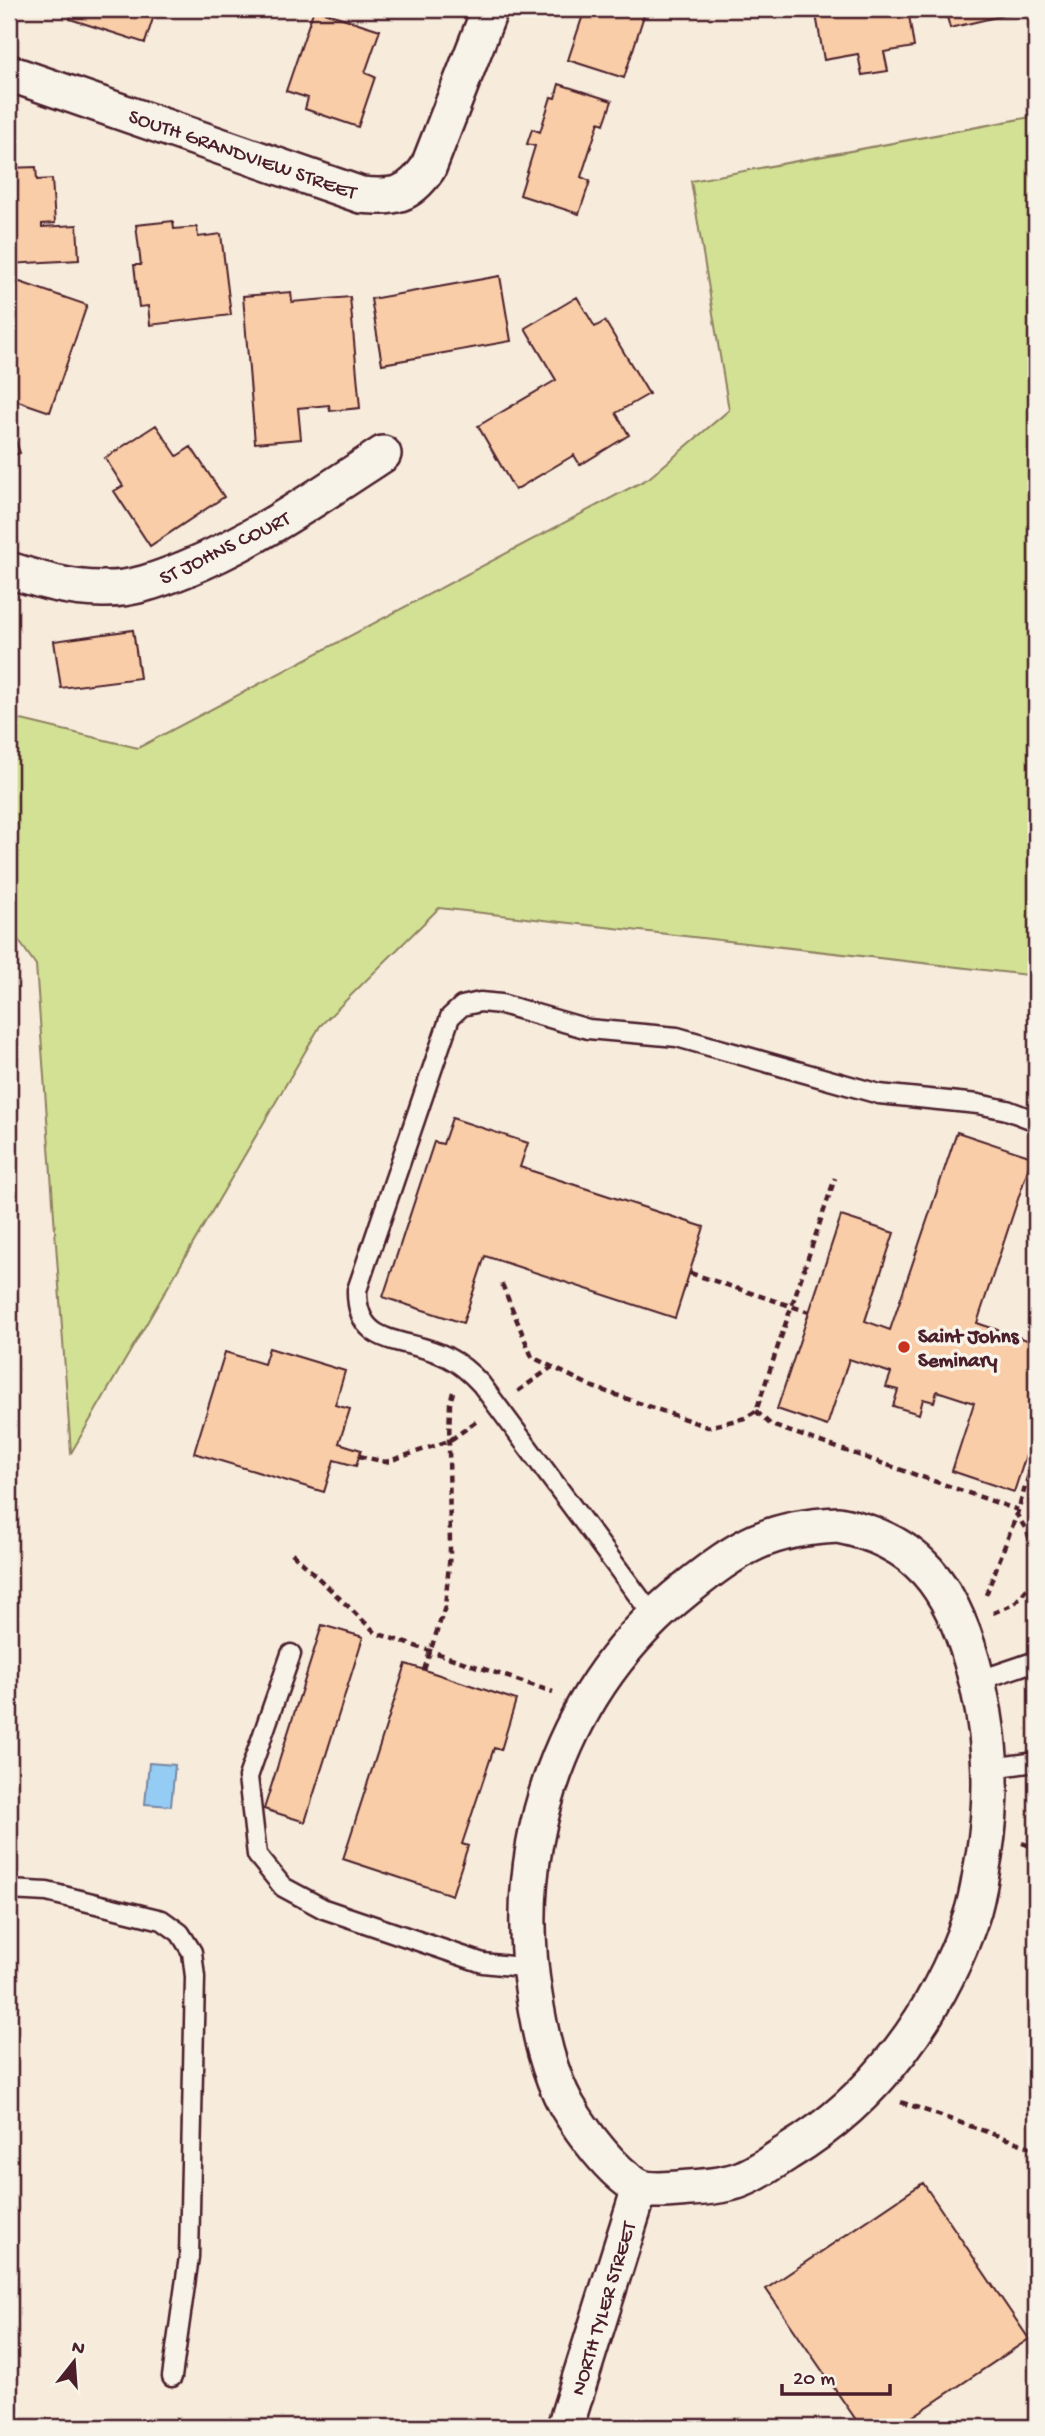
<svg xmlns="http://www.w3.org/2000/svg" width="1045" height="2436" viewBox="0 0 1045 2436" font-family="'Gochi Hand',sans-serif">
  <rect width="100%" height="100%" fill="#f7ebdb"/>
  <filter id="ink" filterUnits="userSpaceOnUse"><feTurbulence type="fractalNoise" baseFrequency=".0143" numOctaves="2"/><feDisplacementMap in="SourceGraphic" scale="14" xChannelSelector="R" yChannelSelector="G"/><feConvolveMatrix kernelMatrix="1 2 1 2 8 2 1 2 1" color-interpolation-filters="sRGB"/></filter>
  <g filter="url(#ink)">
    <path fill="#d2e194" stroke="#8e8060" stroke-width="2" d="M1036 116V976L439 908 320 1026 71 1453 36 965 9 927V717L138 748 649 478 729 410 691 181Z"/>
    <path fill="#94ccf3" stroke="#7687a3" stroke-width="2" d="M149 1763 175 1765 171 1806 145 1804Z"/>
    <path fill="#f8cda7" stroke="#4a1f2b" stroke-width="2" d="M73 9H156L145 43 70 19Z
      M314 9 380 30 365 73 375 77 358 127 305 109 308 98 286 91Z
      M585 9H646L624 78 568 60Z
      M815 9H908L914 47 884 52 888 71 862 75 858 54 824 60Z
      M945 9H1030L950 28Z
      M559 84 612 101 604 124 599 122 581 177 590 181 579 214 520 195 535 146 527 144 532 129 540 132 551 97 555 98Z
      M36 167 37 180 52 179 55 223 42 224V227L77 225 79 260 9 264V168Z
      M173 221 174 229 197 227 198 237 221 234 231 315 150 325 148 306 139 307 134 265H141L136 225Z
      M500 276 511 341 382 364 371 299Z
      M14 280 87 305 50 412 9 398V294Z
      M291 292 292 302 350 297 360 408 330 411 329 405 298 408 301 439 255 443 243 296Z
      M577 297 595 327 605 321 649 394 616 413 629 435 580 465 574 455 515 490 478 426 556 380 525 328Z
      M9 423 20 453 9 457Z
      M156 425 177 456 191 447 224 497 150 546 114 491 123 486 105 458Z
      M133 630 140 678 61 688 54 641Z
      M452 1118 528 1143 520 1167 704 1227 675 1318 485 1256 463 1323 383 1297 434 1142 443 1144Z
      M957 1132 1032 1157 977 1323 1036 1343V1425L1014 1492 952 1471 974 1403 937 1391 934 1402 923 1399 919 1414 893 1406 898 1390 886 1387 891 1373 849 1359 827 1426 777 1409 841 1216 894 1233 865 1321 890 1330Z
      M269 1348 345 1371 335 1405 350 1409 339 1443 361 1450 356 1466 334 1460 324 1492 194 1453 225 1352 264 1364Z
      M322 1625 363 1637 305 1822 264 1809Z
      M406 1664 516 1700 501 1750 494 1748 462 1844 468 1846 452 1895 343 1859Z
      M923 2183 1029 2339 897 2427H861L766 2289Z"/>
    <g fill="none" stroke-linecap="round" stroke-linejoin="round">
      <g stroke="#4a1f2b" stroke-width="23">
        <path id="service" d="M654 1617 481 1384C471 1373 461 1364 447 1357 408 1336 356 1350 357 1290L450 1017 462 1006 480 1002 501 1004 588 1029 677 1037 879 1094 978 1104 1007 1110 1036 1121
          M291 1654 248 1777 257 1855 283 1887 324 1909 483 1963 530 1968
          M977 1681 1036 1661
          M991 1768 1036 1762
          M9 1890 47 1892 162 1920 180 1933 192 1952 195 1977 189 2257 172 2377"/>
      </g>
      <g stroke="#4a1f2b" stroke-width="40">
        <path id="minor" d="M9 73 361 195C394 198 409 196 428 168L490 9
          M9 570C40 580 69 589 102 589 132 590 158 580 185 569 256 540 319 496 383 454
          M838 1525C918 1540 951 1587 972 1662 991 1729 995 1787 984 1856 980 1877 978 1897 971 1917 938 2013 876 2099 788 2152 774 2161 758 2173 742 2179 727 2185 707 2187 690 2188 675 2189 650 2193 637 2186 611 2171 582 2131 567 2106 548 2072 540 2033 534 1995 509 1841 563 1687 686 1589 740 1546 768 1528 838 1525Z
          M565 2427 640 2188"/>
      </g>
      <path stroke="#4a1f2b" stroke-width="4.5" stroke-dasharray="7 5" stroke-linecap="butt" d="M690 1273 809 1312
        M502 1284 532 1357 593 1387 708 1427 745 1418 756 1411 835 1178
        M518 1391 552 1367
        M756 1411 771 1425 1018 1510
        M359 1456 386 1462 449 1441 477 1421
        M292 1553 376 1633 553 1692
        M986 1595 1017 1514 1036 1451
        M993 1613 1014 1604 1033 1582 1036 1559 1027 1531 1017 1515
        M424 1670 445 1607 450 1553 449 1441 450 1403 453 1392
        M1022 1843 1036 1848
        M901 2102 1036 2149"/>
      <use href="#service" stroke="#f7f3e8" stroke-width="18"/>
      <use href="#minor" stroke="#f7f3e8" stroke-width="35"/>
    </g>
  </g>
  <circle fill="#c8321e" stroke="#f7f3e8" stroke-width="2.5" cx="904" cy="1347" r="7"/>
  <g text-anchor="middle" stroke-width="7" stroke-linejoin="round" paint-order="stroke">
    <g font-size="21" fill="#4a1f2b" stroke="#f7f3e8">
      <text transform="translate(243 153) rotate(19)" y="7">SOUTH GRANDVIEW STREET</text>
      <text transform="translate(224 547) rotate(-26)" y="7">ST JOHNS COURT</text>
      <text transform="translate(602 2308) rotate(-73)" y="7">NORTH TYLER STREET</text>
    </g>
    <g font-size="21" font-weight="bold" fill="#4a1f2b" stroke="#f7f3e8" text-anchor="start">
      <text x="918" y="1342">Saint Johns<tspan x="918" dy="24">Seminary</tspan></text>
    </g>
  </g>
  <rect width="1045" height="2436" fill="none" stroke="#f7f3e8" stroke-width="35"/>
  <rect x="18" y="18" width="1010" height="2401" fill="none" stroke="#4a1f2b" stroke-width="2.5" filter="url(#ink)"/>
  <g transform="translate(74 2362) rotate(17)" stroke="#f7f3e8" stroke-width="5" paint-order="stroke">
  <path d="M0-5L12 26L0 18L-12 26Z" fill="#4a1f2b"/>
  <text y="-10" font-size="19" font-weight="bold" text-anchor="middle" fill="#4a1f2b">N</text>
  </g>
  <path d="M782 2384v10h108v-10" fill="none" stroke="#4a1f2b" stroke-width="3.5"/>
  <text x="793" y="2384" font-size="21" fill="#4a1f2b" stroke="#f7f3e8" stroke-width="5" paint-order="stroke">20 m</text>
</svg>
